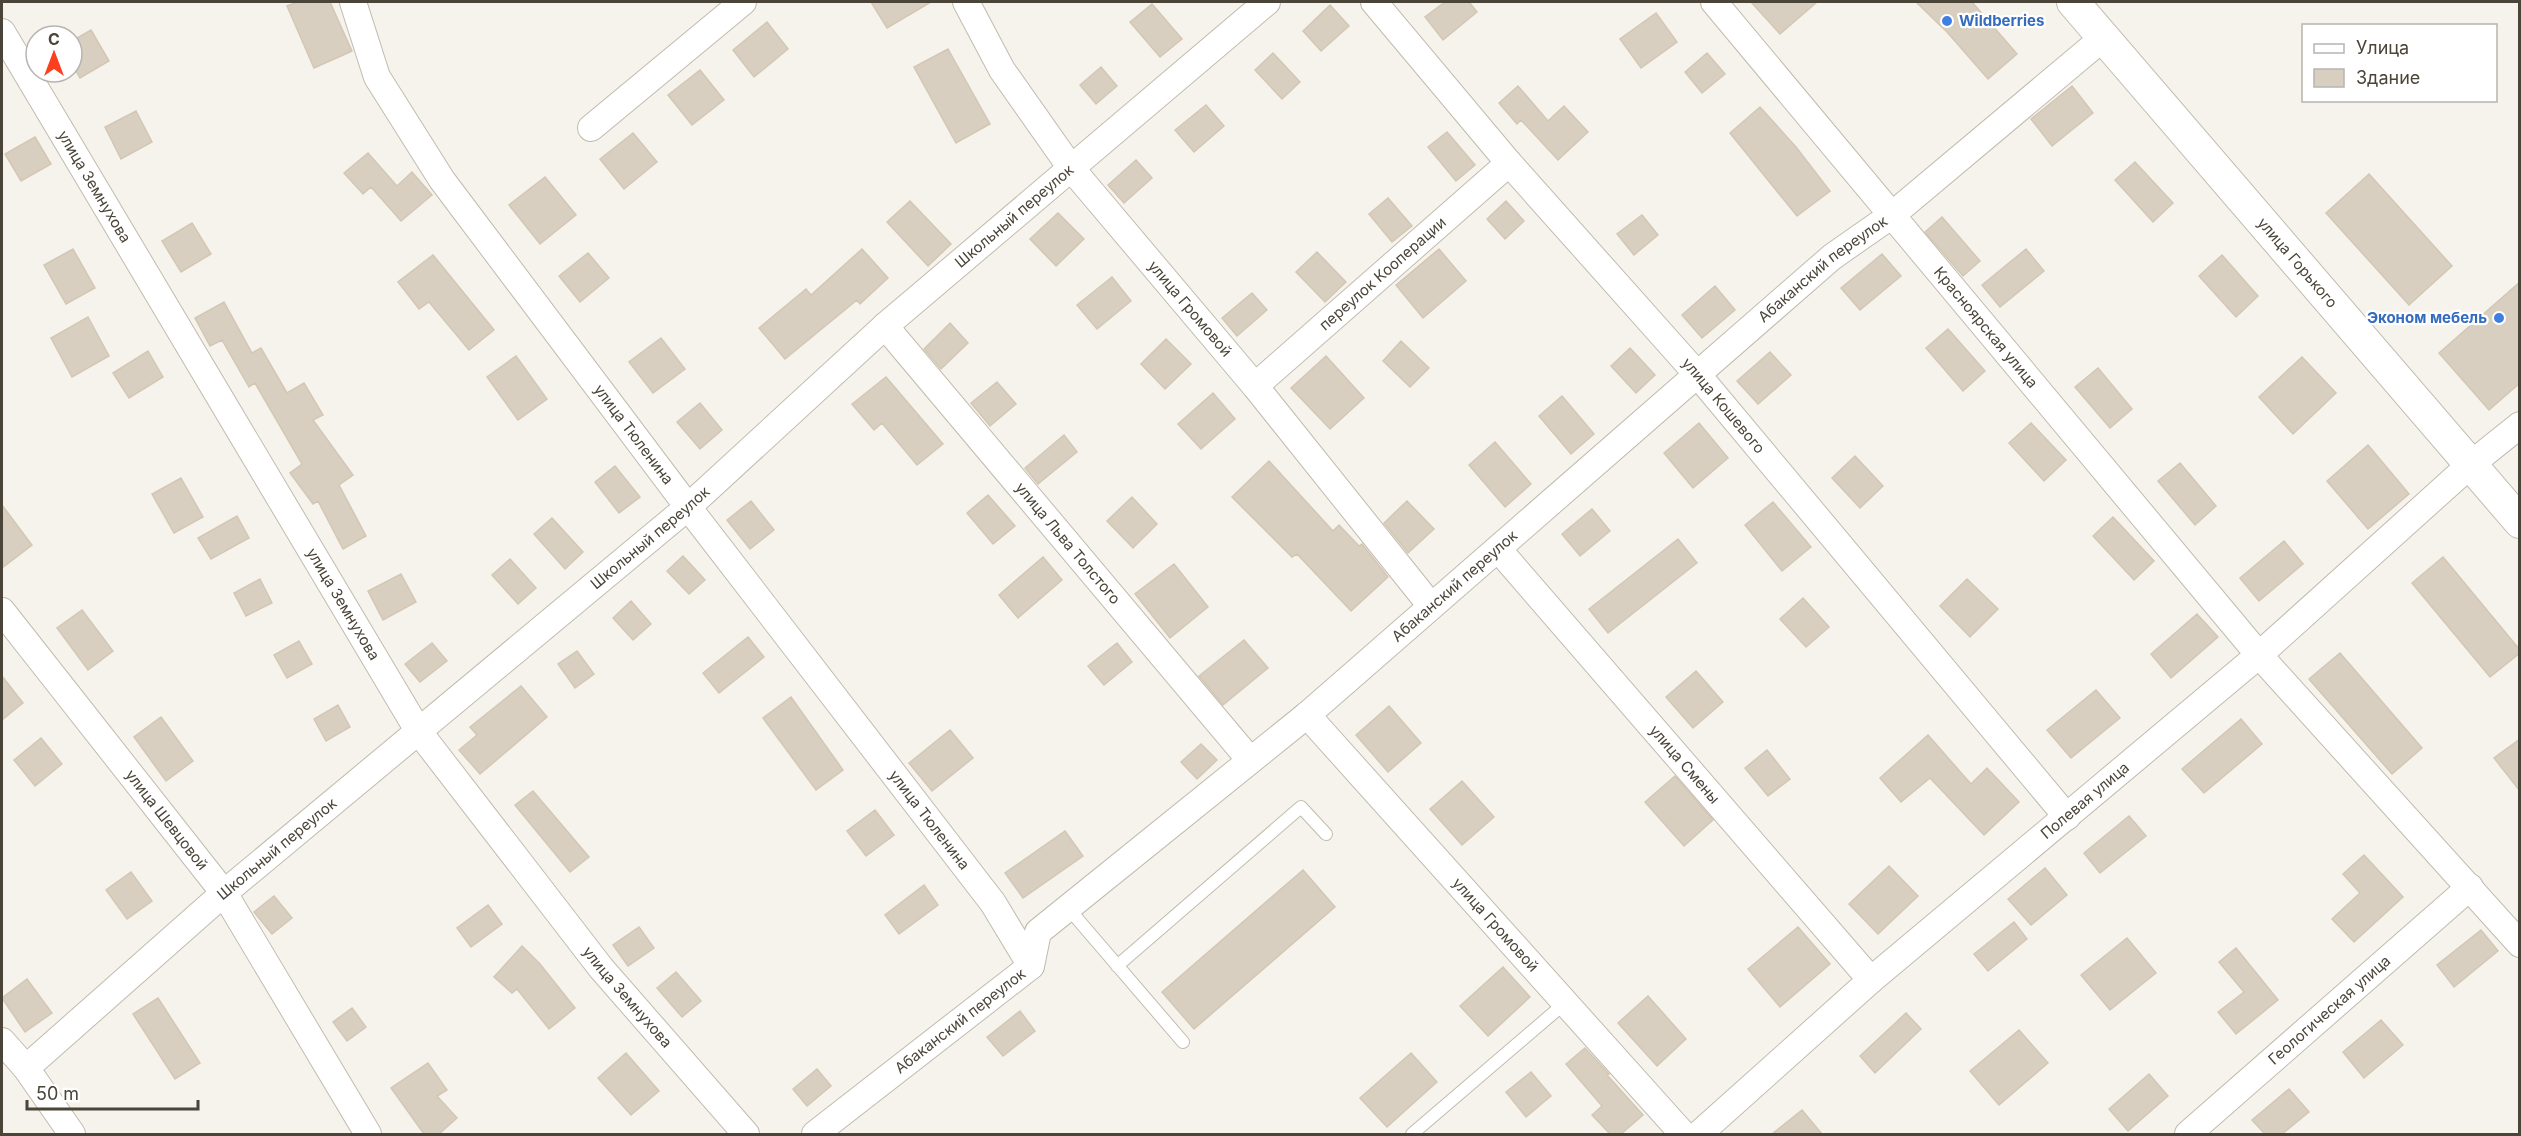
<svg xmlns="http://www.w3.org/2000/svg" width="2521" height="1136" viewBox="0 0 2521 1136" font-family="Inter,sans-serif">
  <rect width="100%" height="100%" fill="#f6f3ec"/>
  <path fill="#d8cfc1" stroke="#d3c7b4" stroke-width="1.5" d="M298 2H330L352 51 314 68 287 6Z
    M871 2H931L887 28Z
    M1445 2H1469L1477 12 1443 40 1425 17Z
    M1751 2H1817L1780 34Z
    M1916 2H1972L2017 54 1988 79 1947 32Z
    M1152 4 1182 39 1160 57 1130 22Z
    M1330 5 1349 26 1321 51 1303 31Z
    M1656 13 1677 42 1641 68 1620 39Z
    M767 22 788 49 754 77 733 50Z
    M91 30 109 61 80 78 72 64V41Z
    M948 49 990 124 956 143 914 67Z
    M1273 53 1300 82 1282 99 1255 70Z
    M1707 53 1725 74 1702 93 1685 72Z
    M1101 67 1117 86 1096 104 1080 85Z
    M700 70 724 100 692 125 668 95Z
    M1518 86 1548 121 1564 106 1588 132 1558 160 1521 120 1517 124 1499 103Z
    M2072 86 2093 113 2052 146 2031 119Z
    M1206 105 1224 126 1194 152 1175 130Z
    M1760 107 1796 147 1830 191 1797 216 1730 133Z
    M136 111 152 142 121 159 105 127Z
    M1447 132 1475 165 1456 181 1428 147Z
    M633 133 657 162 624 189 600 159Z
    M35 137 51 164 21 181 5 154Z
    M368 153 397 186 412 172 432 195 401 221 371 187 363 194 344 173Z
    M1136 160 1152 178 1124 203 1108 185Z
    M2135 162 2173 203 2153 222 2115 180Z
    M2369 174 2452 266 2409 305 2326 213Z
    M545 177 576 215 540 244 509 205Z
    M1388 198 1412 226 1392 242 1369 214Z
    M910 201 951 244 928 266 887 222Z
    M1506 201 1524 221 1505 239 1487 219Z
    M1058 213 1084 239 1056 266 1030 239Z
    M1642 215 1658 235 1634 255 1617 234Z
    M1942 217 1980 261 1963 276 1925 232Z
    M192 223 211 254 181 272 162 241Z
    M73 249 95 288 66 304 44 265Z
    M862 249 888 278 860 304 857 300 785 359 759 328 806 289 811 295Z
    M1439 249 1466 281 1423 318 1396 285Z
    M2026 249 2044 271 2000 307 1982 285Z
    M1317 252 1346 282 1325 302 1296 272Z
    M588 253 609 278 580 302 559 276Z
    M1882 254 1901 276 1860 310 1841 288Z
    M433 255 494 330 469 350 429 302 419 309 398 282Z
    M2222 255 2258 296 2236 317 2199 276Z
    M1112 277 1131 301 1097 329 1077 305Z
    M2520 282V383L2489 410 2439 353Z
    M1715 286 1735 310 1702 338 1682 315Z
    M1252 293 1267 310 1237 336 1222 318Z
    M224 302 252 353 261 348 287 393 304 383 323 415 313 420 353 475 339 485 366 536 343 549 318 501 313 504 290 473 302 464 255 383 249 387 222 340 210 346 195 318Z
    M88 317 109 356 72 377 51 338Z
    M950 323 968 343 941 369 924 349Z
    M1948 329 1985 371 1963 391 1926 348Z
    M661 338 685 369 653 393 629 362Z
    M1166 339 1191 364 1165 389 1141 364Z
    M1401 341 1429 368 1410 387 1383 361Z
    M1630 348 1655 375 1636 393 1611 366Z
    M148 351 163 377 129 398 113 373Z
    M1770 352 1791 375 1758 404 1737 381Z
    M516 356 547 399 518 420 487 377Z
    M1326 356 1364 398 1330 429 1291 388Z
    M2302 357 2336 393 2293 434 2259 397Z
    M2098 368 2132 409 2110 428 2075 387Z
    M886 377 943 444 917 465 882 423 874 430 852 404Z
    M997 382 1016 404 990 426 971 403Z
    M1213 393 1235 419 1201 449 1178 424Z
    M1562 396 1594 434 1571 454 1539 416Z
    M700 403 722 430 700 449 677 422Z
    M1699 423 1728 458 1693 488 1664 453Z
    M2031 423 2066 460 2044 481 2009 443Z
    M1064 435 1077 452 1038 484 1025 468Z
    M1495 442 1531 484 1505 507 1469 465Z
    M2368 445 2409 494 2368 529 2327 481Z
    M1855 456 1883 486 1860 508 1832 478Z
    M1269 461 1333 531 1339 525 1359 546 1362 544 1388 577 1351 611 1297 554 1292 557 1232 497Z
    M2180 463 2216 506 2195 525 2158 481Z
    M615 466 640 497 619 513 595 482Z
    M181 478 203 517 174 533 152 494Z
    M988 495 1015 526 993 544 967 513Z
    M1132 497 1157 524 1133 548 1107 521Z
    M751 501 774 530 750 549 727 520Z
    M1407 501 1434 529 1408 553 1384 523Z
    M1773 502 1811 547 1782 571 1745 525Z
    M2 505 32 545 2 568Z
    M1592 509 1610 531 1580 556 1562 534Z
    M237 516 249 538 211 559 198 538Z
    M2113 517 2154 561 2134 580 2093 536Z
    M552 518 583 552 565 569 534 534Z
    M1678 539 1697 563 1608 633 1589 609Z
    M2284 541 2303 564 2259 601 2240 578Z
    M683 556 705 580 689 594 667 571Z
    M1043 557 1062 580 1018 618 999 595Z
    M2443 557 2520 650V653L2490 677 2412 583Z
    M510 559 536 588 518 604 492 575Z
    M1174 564 1208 607 1170 638 1135 594Z
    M401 574 416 602 383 620 368 591Z
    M260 579 272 603 246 616 234 593Z
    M1967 579 1998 609 1970 637 1940 606Z
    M1803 598 1829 627 1806 647 1780 619Z
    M631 601 651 624 633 640 613 618Z
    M82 610 113 651 88 670 57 628Z
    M2197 614 2218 637 2171 678 2151 654Z
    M748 637 764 657 719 693 703 673Z
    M1244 640 1268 668 1223 705 1199 676Z
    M299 641 312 664 287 678 274 655Z
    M432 643 447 661 420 682 405 664Z
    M1117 643 1132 662 1104 685 1088 666Z
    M577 651 594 674 575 688 558 664Z
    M2340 653 2422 748 2392 774 2309 679Z
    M1696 671 1723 702 1693 728 1666 697Z
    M2 676 23 703 2 720Z
    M521 686 547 717 480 774 459 750 477 735 470 727Z
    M2096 690 2120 718 2071 758 2047 730Z
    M791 697 843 770 816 790 763 718Z
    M338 705 350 727 326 741 314 719Z
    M1389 706 1421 743 1388 772 1356 735Z
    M161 717 193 761 166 781 134 737Z
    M2241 719 2262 744 2204 793 2182 769Z
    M950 730 973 758 932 791 909 763Z
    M1928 735 1971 784 1987 768 2019 802 1984 835 1930 778 1901 802 1880 778Z
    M41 738 62 764 35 786 14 760Z
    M2520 739V791L2494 758Z
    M1201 744 1217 760 1197 779 1181 762Z
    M1767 750 1790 779 1768 796 1745 768Z
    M1675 776 1713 820 1684 846 1645 802Z
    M1462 781 1494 817 1462 845 1430 809Z
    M533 791 589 857 570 872 515 805Z
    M875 810 894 835 866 856 847 831Z
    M2129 816 2146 836 2100 873 2084 853Z
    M1065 831 1083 856 1023 898 1005 873Z
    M2364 855 2403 897 2354 942 2332 919 2360 893 2343 874Z
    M1889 866 1918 896 1878 934 1849 904Z
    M2045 868 2067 895 2031 925 2008 899Z
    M1303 870 1335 907 1194 1029 1162 992Z
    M131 872 152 901 127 919 106 890Z
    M924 885 938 905 899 934 885 915Z
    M274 896 292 918 272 934 254 912Z
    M488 905 502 924 471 947 457 928Z
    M2014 922 2027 939 1988 971 1974 954Z
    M639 927 654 948 628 966 613 945Z
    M1798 927 1830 964 1780 1007 1748 969Z
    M2481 930 2498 951 2454 987 2437 965Z
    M2127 938 2156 973 2110 1010 2081 975Z
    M522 946 540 964 575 1008 549 1029 517 989 512 993 494 977Z
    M2236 948 2278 1000 2236 1034 2218 1012 2244 992 2219 962Z
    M1503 967 1530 997 1488 1036 1460 1006Z
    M676 972 701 1001 682 1017 657 988Z
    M27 979 52 1013 25 1032 2 998Z
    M1648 996 1686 1039 1657 1066 1618 1023Z
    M158 998 200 1063 175 1079 133 1014Z
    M352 1008 366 1027 347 1041 333 1022Z
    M1020 1011 1035 1031 1003 1056 987 1037Z
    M1906 1013 1921 1029 1875 1073 1860 1056Z
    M2381 1020 2403 1045 2364 1078 2343 1052Z
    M2019 1030 2048 1063 1999 1105 1970 1071Z
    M1585 1048 1609 1074 1607 1075 1643 1115 1621 1134H1610L1592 1115 1602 1106 1566 1064Z
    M626 1053 659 1091 631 1115 598 1078Z
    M1411 1053 1437 1082 1387 1127 1360 1098Z
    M428 1063 447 1090 437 1096 457 1118 439 1134H424L391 1088Z
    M817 1069 831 1086 807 1106 793 1089Z
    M1531 1072 1551 1096 1526 1117 1506 1092Z
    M2149 1074 2168 1096 2128 1131 2109 1109Z
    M2289 1089 2309 1112 2282 1134H2265L2252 1120Z
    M1802 1110 1822 1134H1772Z"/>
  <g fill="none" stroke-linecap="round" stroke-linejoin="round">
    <g stroke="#c2bbae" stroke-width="14">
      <path id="service" d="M1068 908 1183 1042
        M1117 966 1301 807 1326 834
        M1412 1134 1565 1003"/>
    </g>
    <g stroke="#c2bbae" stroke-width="28">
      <g id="minor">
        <path id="s1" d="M353 2 377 77 442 180 688 507 993 903 1031 966"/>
        <path id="s2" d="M966 2 1002 70 1071 168 1255 386 1431 606"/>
        <path id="s3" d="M1374 2 1509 163 1697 374 2067 817"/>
        <path id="s4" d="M1714 2 2259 655 2520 944"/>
        <path id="s5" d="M2 32 419 732 601 968 746 1134"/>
        <path d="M591 128 743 2"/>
        <path id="s6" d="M885 326 1250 760"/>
        <path id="s7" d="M1255 386 1509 163"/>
        <path id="s8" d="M1498 549 1871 980"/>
        <path id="s9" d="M2 611 224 893 368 1134"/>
        <path id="s10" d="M1307 715 1683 1134"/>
        <path d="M2 1041 26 1068 72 1134"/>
        <path id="s11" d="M26 1068 224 893 688 507 885 326 1267 2"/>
        <path id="s12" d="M815 1134 1031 966 1038 932 1307 715 1832 257 1892 215 2103 38"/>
        <path id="s13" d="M1699 1134 1871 980 2259 655 2470 465 2520 425"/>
        <path id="s14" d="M2188 1134 2470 887"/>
      </g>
    </g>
    <g stroke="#c2bbae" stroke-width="34">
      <g id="tertiary">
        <path id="s15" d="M2073 2 2520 522"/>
      </g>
    </g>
    <use href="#service" stroke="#fff" stroke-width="12"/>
    <use href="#minor" stroke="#fff" stroke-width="26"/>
    <use href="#tertiary" stroke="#fff" stroke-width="32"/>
  </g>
  <g fill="#3f7fe0" stroke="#fff" stroke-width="2">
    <circle cx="1947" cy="21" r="6"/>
    <circle cx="2499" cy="318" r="6"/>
  </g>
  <g text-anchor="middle" stroke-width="4.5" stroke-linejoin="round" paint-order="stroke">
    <g font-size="15" font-weight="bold" fill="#366cbe" stroke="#fff" text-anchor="start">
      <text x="1959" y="26">Wildberries</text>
      <text x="2487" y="323" text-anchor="end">Эконом мебель</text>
    </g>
    <g font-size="15" fill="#4b4439" stroke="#fff">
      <text dy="5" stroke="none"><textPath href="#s5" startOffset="180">улица Земнухова</textPath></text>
      <text dy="5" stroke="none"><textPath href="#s11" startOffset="1305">Школьный переулок</textPath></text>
      <text dy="5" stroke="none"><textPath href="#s15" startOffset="344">улица Горького</textPath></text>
      <text dy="5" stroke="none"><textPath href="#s12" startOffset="1336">Абаканский переулок</textPath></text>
      <text dy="5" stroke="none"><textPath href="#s7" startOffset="170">переулок Кооперации</textPath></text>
      <text dy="5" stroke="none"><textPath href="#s2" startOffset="381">улица Громовой</textPath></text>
      <text dy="5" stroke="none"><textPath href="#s4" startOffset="424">Красноярская улица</textPath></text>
      <text dy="5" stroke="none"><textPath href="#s3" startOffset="534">улица Кошевого</textPath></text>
      <text dy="5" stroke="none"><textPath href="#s1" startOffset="519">улица Тюленина</textPath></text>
      <text dy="5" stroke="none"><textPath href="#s11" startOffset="819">Школьный переулок</textPath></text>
      <text dy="5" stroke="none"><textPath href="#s6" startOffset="284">улица Льва Толстого</textPath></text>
      <text dy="5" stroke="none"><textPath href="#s12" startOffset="850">Абаканский переулок</textPath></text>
      <text dy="5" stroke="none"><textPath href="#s5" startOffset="666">улица Земнухова</textPath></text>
      <text dy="5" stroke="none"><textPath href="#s8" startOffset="285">улица Смены</textPath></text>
      <text dy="5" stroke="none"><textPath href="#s13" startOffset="510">Полевая улица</textPath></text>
      <text dy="5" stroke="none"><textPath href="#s9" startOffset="266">улица Шевцовой</textPath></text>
      <text dy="5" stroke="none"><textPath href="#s1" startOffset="1005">улица Тюленина</textPath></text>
      <text dy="5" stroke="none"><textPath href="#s11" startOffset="333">Школьный переулок</textPath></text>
      <text dy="5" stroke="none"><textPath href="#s10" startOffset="282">улица Громовой</textPath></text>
      <text dy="5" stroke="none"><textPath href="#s5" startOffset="1152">улица Земнухова</textPath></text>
      <text dy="5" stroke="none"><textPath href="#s14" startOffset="188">Геологическая улица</textPath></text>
      <text dy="5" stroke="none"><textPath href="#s12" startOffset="184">Абаканский переулок</textPath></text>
    </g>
  </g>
  <rect width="2521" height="1136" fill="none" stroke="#4b4439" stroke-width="6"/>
  <rect x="2302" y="24" width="195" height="78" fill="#ffffff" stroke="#b7b4b0" stroke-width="1.5"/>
  <rect x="2314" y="44" width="30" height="9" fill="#ffffff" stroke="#b7b4b0" stroke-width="1.5"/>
  <text x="2356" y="54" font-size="18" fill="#4b4439">Улица</text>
  <rect x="2314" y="69" width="30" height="18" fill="#d8cfc1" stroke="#b7b4b0" stroke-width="1.5"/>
  <text x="2356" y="84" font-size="18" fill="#4b4439">Здание</text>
  <g transform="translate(54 54)"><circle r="28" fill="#ffffff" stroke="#b7b4b0" stroke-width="1.5"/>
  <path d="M0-4.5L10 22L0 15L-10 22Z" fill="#fc3f1d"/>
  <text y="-9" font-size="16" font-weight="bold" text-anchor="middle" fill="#4b4439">С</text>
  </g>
  <path d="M27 1100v9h171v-9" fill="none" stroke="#4b4439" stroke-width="3"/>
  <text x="36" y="1100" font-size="18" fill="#4b4439" stroke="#ffffff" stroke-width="4.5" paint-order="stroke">50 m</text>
</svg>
